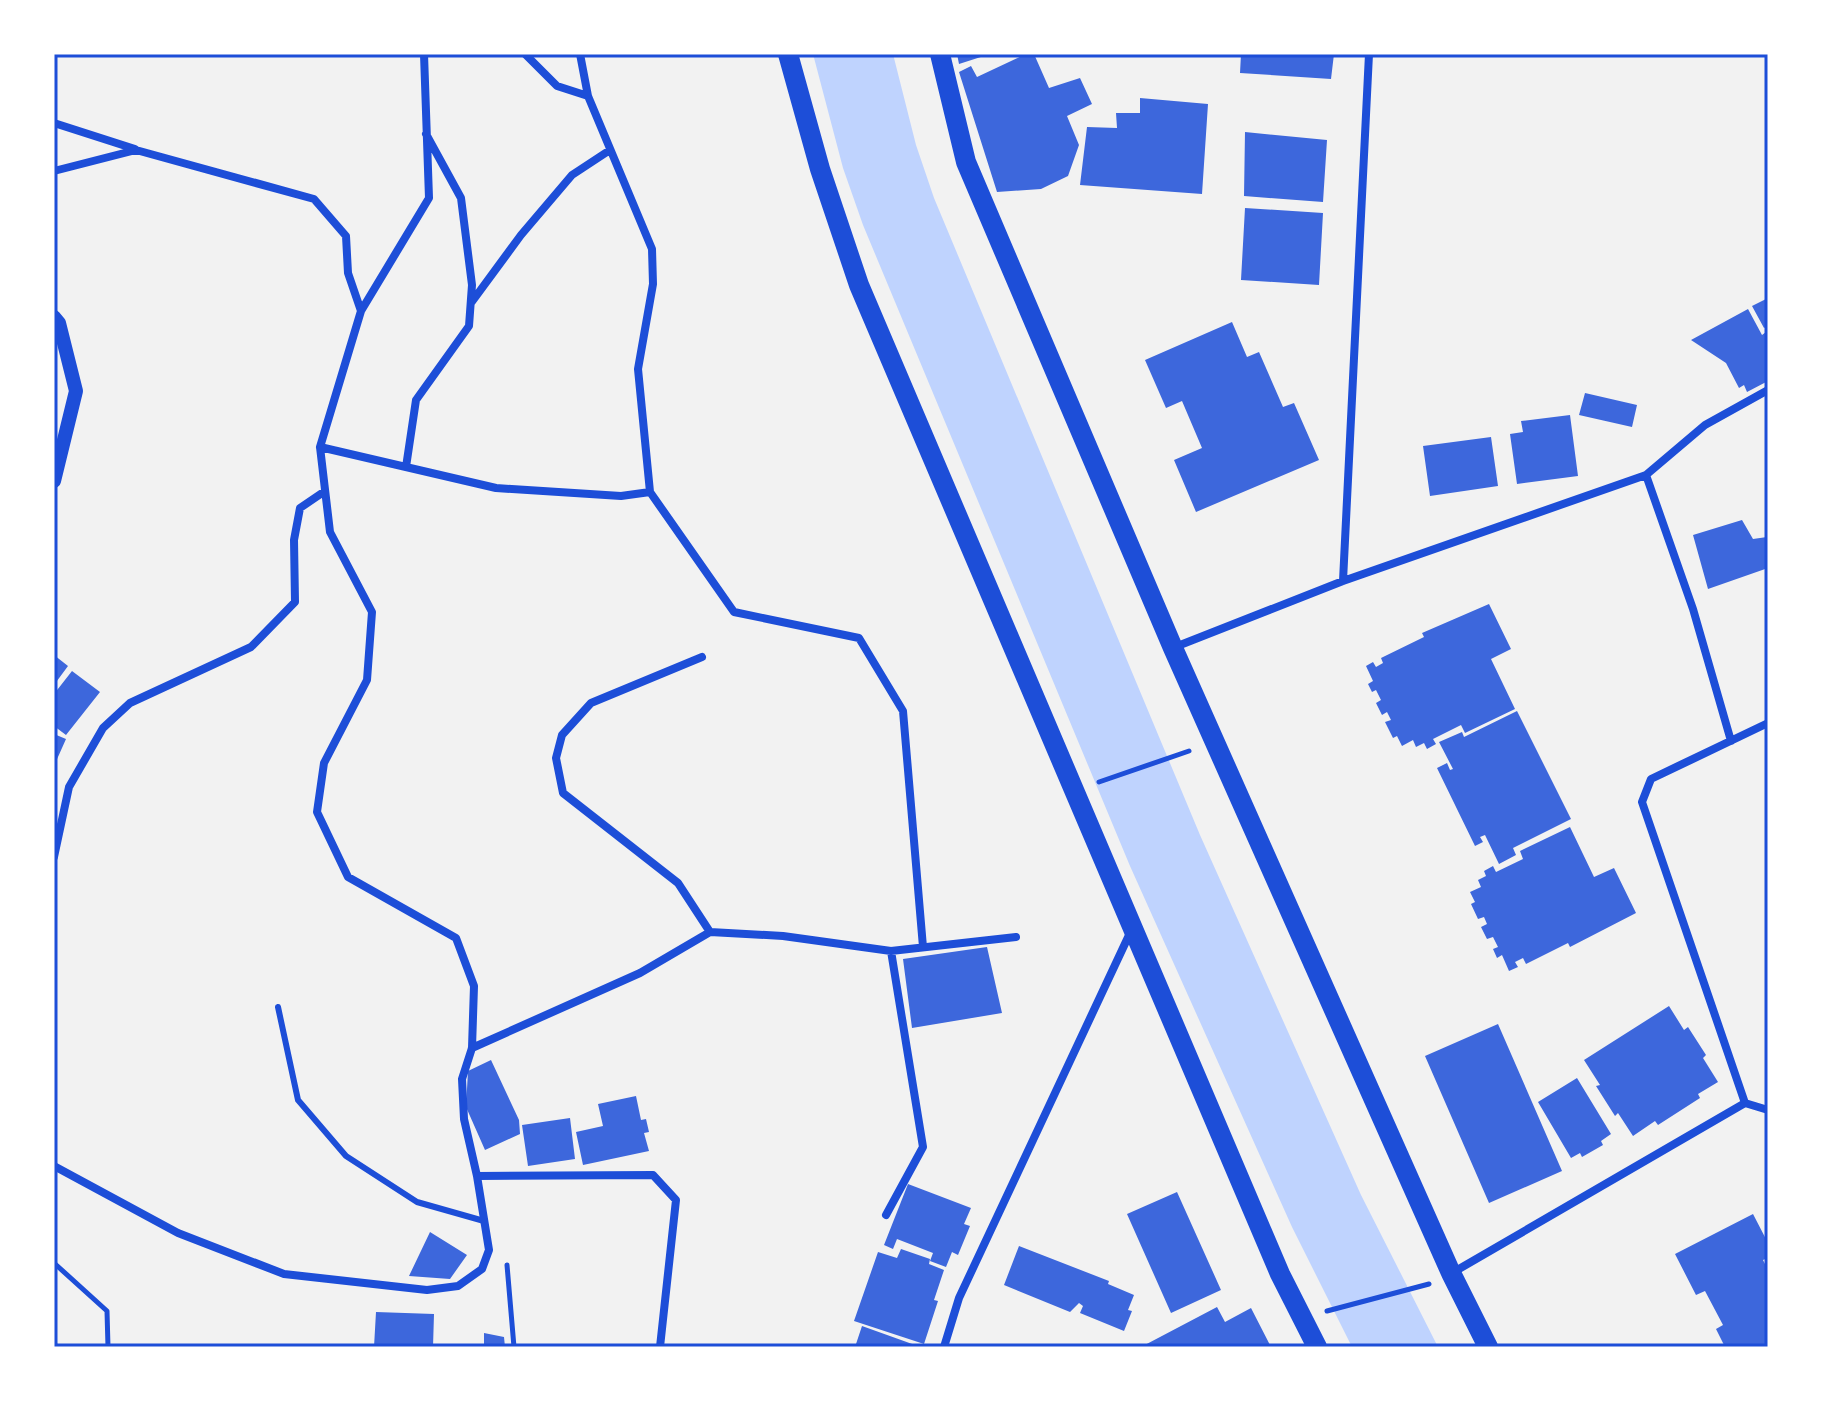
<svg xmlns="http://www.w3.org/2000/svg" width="1822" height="1401" viewBox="0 0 1822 1401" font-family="'IBM Plex Serif',serif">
  <rect width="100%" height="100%" fill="#f2f2f2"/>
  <path fill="#bfd3fe" d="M813 54H893L916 145 934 198 1200 835 1361 1195 1438 1347H1352L1292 1227 1130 866 863 225 843 168Z"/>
  <path fill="#3d67dc" d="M957 54H987V55L959 64Z
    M1026 54H1034L1049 88 1080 78 1092 104 1067 116 1079 145 1068 176 1041 189 997 192 959 72 971 66 977 77Z
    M1241 54H1334L1331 79 1240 73Z
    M1140 98 1208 104 1202 194 1080 185 1087 127 1117 128 1116 113H1140Z
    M1245 132 1327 140 1323 202 1244 196Z
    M1245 208 1323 213 1319 285 1241 280Z
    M1768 298V326L1764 328 1752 306Z
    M1748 309 1762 335 1766 332 1768 335V381L1747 392 1744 385 1739 388 1726 363 1691 340Z
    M1232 322 1247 357 1259 352 1283 407 1294 403 1319 460 1196 512 1174 460 1202 448 1182 401 1166 408 1145 360Z
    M1585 393 1637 405 1632 427 1579 415Z
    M1570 415 1578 476 1517 484 1510 434 1523 432 1521 421Z
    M1491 437 1498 486 1430 496 1423 446Z
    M1742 520 1753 539 1767 537 1768 568 1708 589 1693 535Z
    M1489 604 1511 649 1491 659 1515 709 1465 733 1461 725 1433 739 1436 744 1427 749 1424 743 1416 747 1413 740 1402 746 1397 736 1393 738 1385 722 1391 720 1387 712 1382 715 1376 703 1381 700 1376 690 1372 692 1368 684 1373 681 1366 666 1373 662 1376 667 1383 663 1381 658 1424 637 1422 633Z
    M54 655 68 666 54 685Z
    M72 671 100 692 66 735 54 726V694Z
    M1517 711 1571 819 1513 848 1516 855 1499 864 1485 835 1480 837 1483 842 1475 846 1437 768 1447 763 1450 770 1453 769 1439 742 1462 732 1464 737Z
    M54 734 66 739 54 766Z
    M1570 827 1594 877 1614 868 1636 913 1570 947 1568 943 1526 964 1523 958 1515 962 1518 967 1509 971 1502 955 1497 958 1493 949 1498 947 1493 937 1487 939 1481 927 1487 924 1484 917 1478 919 1471 904 1475 902 1470 892 1481 887 1478 880 1486 876 1484 871 1493 866 1496 872 1523 859 1520 851Z
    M987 947 1002 1013 912 1028 903 959Z
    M1669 1006 1684 1030 1688 1027 1706 1055 1703 1058 1718 1082 1698 1094 1700 1098 1658 1125 1655 1121 1633 1136 1618 1113 1615 1116 1596 1086 1600 1085 1584 1060Z
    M1498 1024 1562 1171 1489 1203 1425 1056Z
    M491 1060 519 1120 520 1134 485 1150 466 1107 468 1071Z
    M1577 1078 1611 1134 1601 1141 1603 1145 1582 1157 1580 1153 1571 1158 1538 1102Z
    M636 1096 641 1120 646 1119 649 1132 644 1133 649 1151 583 1165 576 1132 603 1126 598 1104Z
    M570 1118 575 1159 528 1166 522 1125Z
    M908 1184 971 1208 964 1224 970 1226 958 1255 952 1252 946 1267 930 1261 933 1253 897 1239 893 1249 884 1245Z
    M1177 1192 1221 1290 1171 1313 1127 1214Z
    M1753 1214 1768 1243V1258L1763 1260 1768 1270V1347H1725L1716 1329 1723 1325 1705 1291 1696 1295 1675 1254Z
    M430 1232 467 1255 450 1279 409 1276Z
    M1019 1246 1109 1281 1108 1284 1134 1295 1128 1310 1132 1311 1124 1331 1080 1313 1083 1306 1079 1303 1070 1312 1004 1285Z
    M901 1249 930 1259 929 1264 944 1270 934 1300 938 1301 924 1344 854 1321 878 1252 897 1258Z
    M1217 1307 1225 1322 1251 1308 1271 1347H1141Z
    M376 1312 434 1314 433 1347H374Z
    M862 1326 915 1345 914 1347H855Z
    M484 1333 504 1337 505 1347H484Z"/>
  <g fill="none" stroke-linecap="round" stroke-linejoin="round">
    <path stroke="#1d4ed8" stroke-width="5" d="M1099 782 1189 751
      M54 1263 107 1311 108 1347
      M507 1265 514 1347
      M1327 1311 1429 1284
      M54 1344 57 1347"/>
    <path stroke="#1d4ed8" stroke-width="6" d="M278 1007 298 1100 346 1156 417 1202 484 1221"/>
    <path stroke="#1d4ed8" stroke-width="8" d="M525 54 557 86 588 96
      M580 54 588 96 652 249 653 284 638 369 650 492 734 612 859 638 903 711 923 947
      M54 123 135 149
      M54 171 136 150 314 199 346 236 348 273 361 311 320 447 330 532 372 612 367 680 324 763 317 812 348 877 456 938 474 986 472 1048 462 1079 464 1119 477 1176
      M471 303 521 235 572 175 610 150
      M361 311 429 198 424 54
      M320 447 496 488 621 496 650 492
      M406 467 416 400 469 326 472 285 461 198 426 134
      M1646 475 1693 609 1731 741
      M1343 581 1369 54
      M1175 647 1343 581 1646 475 1705 425 1768 390
      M702 657 591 703 562 735 556 758 563 793 678 883 710 932
      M54 857 69 787 103 728 130 703 251 647 295 602 294 540 300 508 325 491
      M472 1048 640 973 710 932 783 936 891 951 1016 937
      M1745 1103 1642 802 1651 779 1768 723
      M54 1166 178 1233 284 1274 427 1290 458 1286 482 1269 489 1250 477 1176 653 1175 676 1200 660 1347
      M886 1215 923 1147 891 951
      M1452 1273 1745 1103 1768 1110
      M944 1347 959 1298 1130 933"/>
    <path stroke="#1d4ed8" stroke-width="14" d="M54 317 59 323 76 391 54 481"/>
    <path stroke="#1d4ed8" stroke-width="20" d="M788 54 820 169 859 285 1280 1274 1317 1347
      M940 54 966 162 1173 648 1451 1273 1488 1347"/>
  </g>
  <rect width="1822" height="1401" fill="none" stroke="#ffffff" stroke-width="112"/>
  <rect x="56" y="56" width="1710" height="1289" fill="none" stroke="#1d4ed8" stroke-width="3"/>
</svg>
